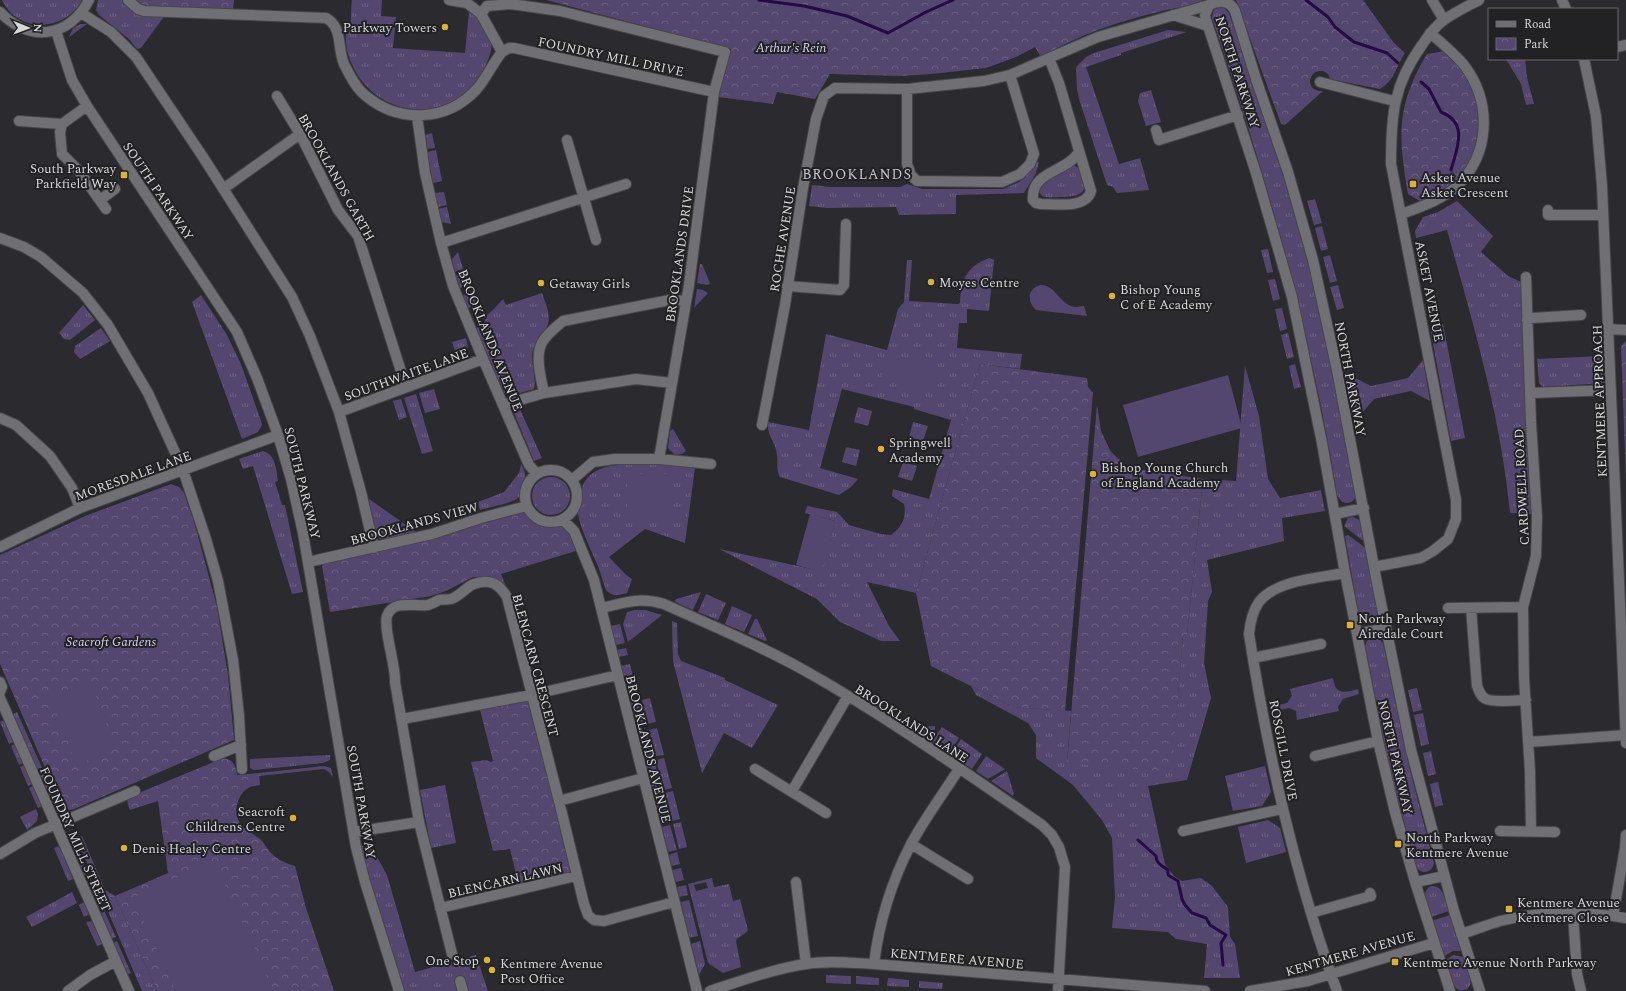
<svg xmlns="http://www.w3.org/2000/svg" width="1626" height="991" viewBox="0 0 1626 991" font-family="Spectral,serif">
  <defs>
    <pattern id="grass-tufts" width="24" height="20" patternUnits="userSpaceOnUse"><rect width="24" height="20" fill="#54476f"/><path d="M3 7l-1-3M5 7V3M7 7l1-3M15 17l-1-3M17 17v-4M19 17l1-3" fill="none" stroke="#6c6183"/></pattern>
    <pattern id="park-crowns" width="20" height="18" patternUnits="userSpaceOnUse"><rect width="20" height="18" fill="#54476f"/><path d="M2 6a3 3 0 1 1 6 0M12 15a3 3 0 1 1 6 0" fill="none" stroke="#6c6183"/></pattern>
  </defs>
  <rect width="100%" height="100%" fill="#2b2a2e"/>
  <path fill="url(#grass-tufts)" fill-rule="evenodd" d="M2 0H82C65 32 18 34 2 0Z
    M98 0H122L130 8 161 16 163 18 141 48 137 49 129 39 99 15 96 10Z
    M352 0H382L381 16 396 17 393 48 465 53 469 11 473 12 478 17 491 40C493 51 488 60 484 69 450 132 364 118 347 50 346 45 345 35 347 29 348 26 350 25 351 21 351 14 351 7 352 0Z
    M1223 7 1229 13C1261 105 1292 197 1315 291 1332 358 1344 427 1356 496 1353 503 1347 505 1341 501L1337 495C1311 332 1266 174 1212 18L1214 9Z
    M81 24H87L69 37 73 28Z
    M1168 30 1187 32 1121 53V55L1086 67 1119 164 1140 158 1149 190 1117 193 1113 187 1107 185 1079 99 1077 89 1076 67 1086 57 1094 53Z
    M1506 59H1525L1527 78 1534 104 1526 105 1521 84Z
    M1151 90 1161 122 1146 126 1138 101 1140 93Z
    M432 133 435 148 427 149 426 135Z
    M436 150 442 181 433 183 427 152Z
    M1035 162H1039L1036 173 1024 193 956 195V214L899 215 896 207 827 208 809 206 812 185 830 187H900L907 184 922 189H1003L1019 182 1028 174Z
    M1073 165C1082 167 1090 186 1081 193 1076 196 1069 197 1063 197 1058 197 1050 198 1045 197 1034 194 1043 182 1048 178 1056 173 1065 169 1073 165Z
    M444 192 447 205 438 207 435 193Z
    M1315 199 1322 223 1314 225 1307 201Z
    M1457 201 1493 236 1481 252 1508 276 1521 282 1533 513 1531 514 1510 513C1501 417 1473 323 1447 230L1416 238 1415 231 1423 217 1438 212Z
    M447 207 451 224 442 222 438 209Z
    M1322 226 1328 249 1321 251 1315 228Z
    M1268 249 1273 272 1267 273 1261 250Z
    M458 252 463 269 455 272 452 259Z
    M1330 255 1337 281 1330 283 1323 257Z
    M989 258 994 260 989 311 967 309V323H959L957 348 1022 354 1020 369 980 364 916 593 867 582 889 626 900 641H881L840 622 817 599 719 549 821 571 835 521 805 513 807 506 837 512 849 525 881 534 891 535C902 527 907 517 904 504L892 496 893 489 929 499 951 420 914 409V407L842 389 820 468 858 479 851 487 839 495 780 477C776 471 778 462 777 455 776 441 767 438 768 422L809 430 826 334 887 350 898 309 904 302 907 260H912L909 301 958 304 960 303C961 280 966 267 989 258Z
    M700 264H702L710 283 708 285 697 283Z
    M465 272 469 285 460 288 456 275Z
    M1275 279 1280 299 1273 301 1268 280Z
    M1338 285 1344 308 1337 310 1330 287Z
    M697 289 703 290 708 293 694 308Z
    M472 292 476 305 468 308 463 295Z
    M542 293C545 302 551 314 548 324 545 334 534 342 532 354 531 366 537 377 534 389L520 393 512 391 505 395 476 328 484 325 486 316 494 309 503 299 506 305Z
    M201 295 227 335 241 364 261 421 262 425 258 432 242 439 192 302Z
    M83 305 95 320 70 340 64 339 59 333Z
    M1282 308 1287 329 1280 331 1275 309Z
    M1443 324 1465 438 1451 441 1430 327Z
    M101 328 110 341 80 359 74 352 75 346Z
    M1288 333 1294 357 1287 359 1281 335Z
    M466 338C469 348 468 355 458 360L452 342Z
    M1602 356 1604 383 1543 387 1539 383 1537 359Z
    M1423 360 1430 401 1411 391 1374 399 1355 421 1345 373 1371 386 1408 378Z
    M1295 364 1301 387 1294 389 1289 366Z
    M1245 366 1259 416 1268 479 1280 498 1321 490 1325 511 1282 518 1284 541 1207 560 1212 592 1208 601 1204 663 1211 698 1187 780 1148 786 1165 864 1174 876 1182 881 1201 878 1212 886 1228 907 1230 937 1235 944 1240 978H1204L1207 944 1176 939 1168 932 1112 928 1115 897 1112 838 1102 820 1073 785 1036 758V735L1028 723 976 695 971 686 1013 707 1071 711 1067 763 1176 718 1183 635H1187L1203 479 1236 481Z
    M434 389 440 409 425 413 419 393Z
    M416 394 433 451 422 454 404 398Z
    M401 399 407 417 399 420 393 401Z
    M518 405 542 458 534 461 512 408Z
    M858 407 872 411 868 426 854 422Z
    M913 422 928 426 923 441 909 437Z
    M673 429 686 451 682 454 675 455 668 448 670 431Z
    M846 447 860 450 856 466 842 462Z
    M263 451C276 454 276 470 278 481L275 482 282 505H285L303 592 292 594 253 466 243 469 239 459Z
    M903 462 917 466 912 481 898 477Z
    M521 464C525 471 527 477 524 485 523 489 522 494 519 497 514 503 489 507 480 510L478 502 504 492 519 473Z
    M647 464H668L695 468 685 543 645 529 609 557 625 574 632 579 627 593C619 595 612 597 606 590 603 582 601 574 598 566 593 554 578 524 578 512 578 508 580 504 580 500 581 486 585 476 598 470 612 463 631 465 647 464Z
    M532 496a19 19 0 1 1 38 0a19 19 0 1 1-38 0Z
    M369 499 409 527H413L416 535C408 537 393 542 385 541 372 541 370 509 369 499Z
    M1353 517 1361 521 1366 543 1344 526 1348 518Z
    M1348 535 1367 549 1378 613C1377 621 1372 625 1365 623L1359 617 1345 536Z
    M701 592 693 610 675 602 676 599Z
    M706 594 726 603 718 620 698 612Z
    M732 606 752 615 744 632 725 624Z
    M635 610H645L662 615 628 642 623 624 627 612Z
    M755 619H757L767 640 765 641 748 634Z
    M672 621 677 623 678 654 681 661 725 678V680L778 705 752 748 724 733 702 773 673 661Z
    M620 624 625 643 616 645 611 626Z
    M1371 637H1377L1383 643 1409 766 1434 863C1432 873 1422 875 1416 867L1390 770 1365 646 1367 641Z
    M626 648 628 655 619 657 617 650Z
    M630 664 637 693 629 695 621 666Z
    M1333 678C1335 695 1344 693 1358 689L1359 694 1343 699 1338 707 1339 711 1297 720 1296 711 1289 708 1272 712 1271 707 1287 703 1292 696 1290 689Z
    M1417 688 1422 710 1413 712 1408 690Z
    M650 698 656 722 647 724 642 700Z
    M639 700 645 724 637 726 631 703Z
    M17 712 43 770 38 771 13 714Z
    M1423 713 1429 744 1421 746 1414 715Z
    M4 720 14 742 9 744 0 722Z
    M935 726V729L928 739 912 729 915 727Z
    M942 727 959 738 949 753 932 742Z
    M657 728 664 755 656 756 649 730Z
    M647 731 653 757 645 759 638 733Z
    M961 739 982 754 972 769 951 754Z
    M15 744 23 763 19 765 11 746Z
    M1431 751 1436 774 1428 776 1423 753Z
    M330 755V760L323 763 254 770 250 768V759Z
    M986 756 1005 769 988 779 976 771Z
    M664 758 672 788 664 790 656 760Z
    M654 761 662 790 653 793 646 763Z
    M24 765 32 784 28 786 20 767Z
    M324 766 331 768 333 777 329 772 324 769 259 776V773Z
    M1265 766 1271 792 1262 806 1233 811 1225 776Z
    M1007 771 1014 794 1013 796 991 781Z
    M44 773 56 801 52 803 40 774Z
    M1438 782 1443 805 1435 807 1430 784Z
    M445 785 456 843 431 848 420 790Z
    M33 786 42 806 38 808 29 788Z
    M673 791 680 819 672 821 665 793Z
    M663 794 670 821 661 823 654 796Z
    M36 809 38 814 37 821 27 830 20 817Z
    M1268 820 1280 828 1286 852 1246 863 1238 827Z
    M681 822 687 847 679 849 673 824Z
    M670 825 677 850 668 852 662 827Z
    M82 836 105 890 115 896 157 991H142L77 839Z
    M73 840 102 906 98 908 69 842Z
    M370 844 387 875 415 972 476 955 488 991H399L356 847Z
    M59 846 73 879 68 881 54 848Z
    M677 852 680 864 671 866 669 855Z
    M681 868 684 880 676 882 672 870Z
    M712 878 714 887 729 884 733 901 740 899 748 930C745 935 737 937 736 941L741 967 723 973 708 963 688 884ZM706 882 708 888 696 891 694 885Z
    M686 885 688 895 679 897 677 887Z
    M1431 886C1444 885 1445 901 1449 911L1431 917C1427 907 1419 893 1431 886Z
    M72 892 77 903 32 927 26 917Z
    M689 900 698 936 689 938 681 902Z
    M84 902 89 914 84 917 79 905Z
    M103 908 116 937 111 939 99 910Z
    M1450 915 1461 951H1453L1443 957 1431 921Z
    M92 921 102 944 97 946 86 922Z
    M117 941 131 973 127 975 113 943Z
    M700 941 705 964 699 975 691 944Z
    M1453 955 1463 957C1465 965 1478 987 1464 990 1461 991 1457 990 1455 987 1450 981 1448 968 1445 961Z
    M826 975 851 976V984L826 983Z
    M856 976 879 978V985L856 984Z
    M888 978 909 980V987L887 986Z
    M919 981 943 983 942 989 919 988Z"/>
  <path fill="url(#park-crowns)" d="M135 0H234L233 9 146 6 140 5Z
    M546 0H1203C1189 7 1173 8 1158 12 1119 21 1075 36 1041 57L1035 47 1016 57 986 68 931 74 901 76 830 74 815 99 777 92 773 104 718 97 731 49Z
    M1236 0H1363L1394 43 1405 53C1395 68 1396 79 1380 89L1330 79C1328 71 1321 69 1314 73 1306 81 1311 92 1323 91L1285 125 1281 124Z
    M1444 51 1463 70 1477 95 1481 136 1465 173 1444 191 1422 202 1408 194C1398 136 1396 106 1427 54Z
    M1626 341V481L1621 346Z
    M980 364 1087 378 1088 387 1093 393 1065 711 1013 707 931 666 916 593Z
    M1097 405 1101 431 1111 452 1129 468 1203 479 1187 635H1183L1172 771 1144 770 1067 763Z
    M171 484 179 487 184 493 195 525 217 607 228 675 234 740 74 809 68 810 61 804 0 664V555L85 516Z
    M529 510C538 521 547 524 560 521L582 549 501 574 506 586 498 581 488 577H473L446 591 431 596 330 612 322 566 328 558Z
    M531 695 576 876 520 890 510 849 493 851 471 762 486 760 491 762 493 761 479 706Z
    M221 759C232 757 236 765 237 775L259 773 260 785C256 786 251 786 248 788 236 796 232 815 242 826 248 832 256 835 262 841 264 843 265 846 267 848 274 858 284 863 295 866L306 908 334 991H157L115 896 168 873 158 801 130 810C128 805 126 802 129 797Z"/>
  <path fill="#54476f" d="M1040 285C1057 285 1058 304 1075 307 1078 307 1081 306 1084 306L1087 316 1036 310C1027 302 1027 289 1040 285Z
    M888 353 936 366 929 392 881 379Z
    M1228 375 1242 428 1138 457 1123 405Z
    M627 474H671V517H627Z
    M810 514 835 521 822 572 796 565Z
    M90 681 116 749 77 765 50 696Z
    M214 861 272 988 266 991H176L133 898Z"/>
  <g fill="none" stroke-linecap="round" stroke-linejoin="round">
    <path stroke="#240c42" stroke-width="3" d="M759 0 804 6 847 16 888 33 926 12 953 0
      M1306 0 1328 17 1335 27 1354 42 1387 53 1398 63
      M1421 82 1429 89 1441 112C1469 123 1457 148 1451 170
      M1138 840 1156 856C1156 864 1163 866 1168 870V875L1178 881 1182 899 1185 905 1192 913 1206 918 1210 925 1226 935 1221 943 1223 965"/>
    <g stroke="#474648" stroke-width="12">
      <path id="minor" d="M128 0 138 9 144 11 326 18C343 27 337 48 344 64 350 76 356 88 366 96 400 124 447 121 476 90 487 78 492 64 502 52L481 14 467 3 449 0
        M1432 0 1444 20
        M1562 0 1566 9
        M0 12C29 43 69 38 89 0
        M81 13 111 32 136 57 203 157 292 297 310 336 339 412 361 492 374 548
        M481 14 487 6 511 4 560 11 725 52 714 92 689 285 659 459
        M1173 15 1208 26
        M56 31 72 80 87 106 237 332 257 378 278 435 291 479 303 533 356 847 365 882 399 991
        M1617 47 1626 45
        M502 52 509 48H514L714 92
        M1584 59 1596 116 1602 186 1626 743
        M1320 82 1394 101
        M907 89V164L911 175 917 181 1002 182 1020 174 1030 164 1034 154 1010 75
        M277 96 300 134 338 210 358 236 406 387
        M417 116 425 173 441 243 453 286 483 359 529 465 537 474
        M19 121 62 124 60 132 62 154 79 171 106 209
        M62 124 87 106
        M1156 130 1159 140 1238 115
        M567 140 596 240
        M1079 152C1077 154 1075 157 1073 159 1058 173 1031 174 1033 200L1036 203 1041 204C1056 204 1086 209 1091 191L1059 83 1049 58 1098 37 1209 5
        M223 189 300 134
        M100 200 115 189
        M1548 210V215H1603
        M1402 214C1420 207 1441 200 1456 187 1491 154 1492 102 1464 65 1454 53 1442 43 1430 33
        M0 238 24 247 41 257 83 293 108 325 148 393 183 470 206 539 218 581 233 660 239 716 242 769
        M441 243 626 184
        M1526 277 1531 423 1537 517 1536 556 1523 607 1524 678 1530 771 1531 831
        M787 286 840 290 844 285 846 224
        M1527 320 1532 318 1581 315
        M1609 329 1626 330
        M544 393C541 378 534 354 543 341 548 333 556 327 563 321L670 300 686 301
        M1531 393 1611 390
        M503 405 544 393 636 379 672 383
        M339 412 483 359
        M0 418 16 425 50 456 72 488 80 508
        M762 425 785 305 803 188 816 119 824 96 835 88 907 89 984 81 1010 75 1049 58
        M525 496a26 26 0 1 1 52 0a26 26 0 1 1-52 0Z
        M572 480 593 462 615 459H659L711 464
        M1335 514 1364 508
        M563 520 574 531 594 580 697 991
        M0 547 80 508 278 435
        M308 562 432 534 481 518 527 506
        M1374 567 1421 558 1433 551 1448 539 1456 519V500L1391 164C1391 116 1393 85 1422 45 1428 36 1435 26 1444 20 1455 12 1468 6 1479 0
        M602 608C625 602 640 597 664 604 712 626 762 646 809 673 889 718 966 773 1042 825L1052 835 1059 847 1065 867 1058 991
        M1448 608 1523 607
        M1471 608 1477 686C1479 691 1481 697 1486 699 1495 703 1516 700 1526 700
        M1357 634 1386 628
        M1253 658 1321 644
        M0 682 2 687 0 692
        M0 698 129 991
        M402 719 531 695 618 675
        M1529 742 1626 735
        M214 756 241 745
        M1315 756 1378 741
        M755 769 826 813
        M792 791 848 696
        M559 801 643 778
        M1183 831 1282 809
        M1500 831 1555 832
        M354 832 419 822
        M911 844 968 879
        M0 854 35 833 135 791
        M796 882 806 964
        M1416 885 1421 881 1444 876
        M440 908 576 876
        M1311 913 1371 896 1370 893
        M1573 913 1577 974 1581 991
        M1613 916 1625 848 1626 835
        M1461 934C1474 930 1487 925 1500 921 1541 911 1584 911 1626 918
        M452 954 419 822 395 682C396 666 383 628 387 616 393 599 414 607 428 605 431 604 435 602 439 600 443 599 447 600 451 599 460 596 466 587 474 584 490 578 499 584 507 597L559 801 584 904 588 915 594 920 604 921 674 902
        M874 964C879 922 892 881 911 844 925 818 943 794 959 769
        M460 981 463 991
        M68 991 90 975 116 961
        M710 991C741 981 773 969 806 964 828 960 851 963 874 964L1205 991
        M1250 991 1308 981 1434 943
        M1337 991C1295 876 1268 756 1249 634 1250 623 1252 612 1259 602 1276 580 1319 578 1345 573
        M1450 991 1416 885 1395 812 1378 741 1345 573 1322 443 1292 297 1256 173 1206 20 1205 15 1209 5C1219 0 1230 0 1235 11L1256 79 1288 172 1313 260 1337 370 1378 588 1411 750 1454 911 1480 991"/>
    </g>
    <use href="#minor" stroke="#706f74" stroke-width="10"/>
  </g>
  <g fill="#ddb233" stroke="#222124" stroke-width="1.5">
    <circle cx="445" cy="27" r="4"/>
    <rect x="120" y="171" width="8" height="8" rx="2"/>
    <rect x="1409" y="180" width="8" height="8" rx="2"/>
    <circle cx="931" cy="282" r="4"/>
    <circle cx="541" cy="283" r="4"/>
    <circle cx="1112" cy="296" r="4"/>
    <circle cx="881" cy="449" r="4"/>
    <circle cx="1093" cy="474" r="4"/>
    <rect x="1346" y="621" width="8" height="8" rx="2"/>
    <circle cx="293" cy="818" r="4"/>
    <rect x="1394" y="840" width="8" height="8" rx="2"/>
    <circle cx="124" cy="848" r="4"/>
    <rect x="1505" y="905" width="8" height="8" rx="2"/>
    <circle cx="487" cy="960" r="4"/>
    <rect x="1391" y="958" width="8" height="8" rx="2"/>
    <circle cx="492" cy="970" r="4"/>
  </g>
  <g text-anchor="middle" stroke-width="4" stroke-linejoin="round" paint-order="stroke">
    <g font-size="13" fill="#d7d6d8" stroke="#222124" text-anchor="start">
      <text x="437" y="32" text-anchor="end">Parkway Towers</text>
      <text x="116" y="173" text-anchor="end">South Parkway<tspan x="116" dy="15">Parkfield Way</tspan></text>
      <text x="1421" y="182">Asket Avenue<tspan x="1421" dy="15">Asket Crescent</tspan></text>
      <text x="939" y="287">Moyes Centre</text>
      <text x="549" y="288">Getaway Girls</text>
      <text x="1120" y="294">Bishop Young<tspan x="1120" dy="15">C of E Academy</tspan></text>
      <text x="889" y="447">Springwell<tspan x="889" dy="15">Academy</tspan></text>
      <text x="1101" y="472">Bishop Young Church<tspan x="1101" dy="15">of England Academy</tspan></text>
      <text x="1358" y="623">North Parkway<tspan x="1358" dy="15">Airedale Court</tspan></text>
      <text x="285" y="816" text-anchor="end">Seacroft<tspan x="285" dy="15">Childrens Centre</tspan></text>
      <text x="1406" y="842">North Parkway<tspan x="1406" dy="15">Kentmere Avenue</tspan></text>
      <text x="132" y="853">Denis Healey Centre</text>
      <text x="1517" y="907">Kentmere Avenue<tspan x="1517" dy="15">Kentmere Close</tspan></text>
      <text x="479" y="965" text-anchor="end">One Stop</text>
      <text x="1403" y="967">Kentmere Avenue North Parkway</text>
      <text x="500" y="968">Kentmere Avenue<tspan x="500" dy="15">Post Office</tspan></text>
    </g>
    <g font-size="13" font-style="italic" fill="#d8cef2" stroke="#222124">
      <text x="791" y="52">Arthur's Rein</text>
      <text x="111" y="646">Seacroft Gardens</text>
    </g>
    <g font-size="13" fill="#d7d6d8" stroke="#222124">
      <text transform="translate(611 56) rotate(12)" y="5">FOUNDRY MILL DRIVE</text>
      <text transform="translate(1238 72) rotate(72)" y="5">NORTH PARKWAY</text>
      <text transform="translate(337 177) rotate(61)" y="5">BROOKLANDS GARTH</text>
      <text transform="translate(159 191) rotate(56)" y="5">SOUTH PARKWAY</text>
      <text transform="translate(782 239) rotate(-81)" y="5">ROCHE AVENUE</text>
      <text transform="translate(679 254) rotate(-82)" y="5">BROOKLANDS DRIVE</text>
      <text transform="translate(1430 291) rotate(79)" y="5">ASKET AVENUE</text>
      <text transform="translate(491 340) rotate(68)" y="5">BROOKLANDS AVENUE</text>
      <text transform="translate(406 374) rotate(-20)" y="5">SOUTHWAITE LANE</text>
      <text transform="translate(1351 379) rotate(79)" y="5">NORTH PARKWAY</text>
      <text transform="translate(1599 401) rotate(-92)" y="5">KENTMERE APPROACH</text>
      <text transform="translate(133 475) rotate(-20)" y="5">MORESDALE LANE</text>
      <text transform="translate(303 483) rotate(76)" y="5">SOUTH PARKWAY</text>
      <text transform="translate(1521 487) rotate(-93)" y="5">CARDWELL ROAD</text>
      <text transform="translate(414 523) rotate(-15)" y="5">BROOKLANDS VIEW</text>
      <text transform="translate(536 665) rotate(75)" y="5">BLENCARN CRESCENT</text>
      <text transform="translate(912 723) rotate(33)" y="5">BROOKLANDS LANE</text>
      <text transform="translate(649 749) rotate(76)" y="5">BROOKLANDS AVENUE</text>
      <text transform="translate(1284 750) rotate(79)" y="5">ROSGILL DRIVE</text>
      <text transform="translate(1396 757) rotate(77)" y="5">NORTH PARKWAY</text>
      <text transform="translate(362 802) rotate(80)" y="5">SOUTH PARKWAY</text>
      <text transform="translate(76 839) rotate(66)" y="5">FOUNDRY MILL STREET</text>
      <text transform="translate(505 880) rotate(-13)" y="5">BLENCARN LAWN</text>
      <text transform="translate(1350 953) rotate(-16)" y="5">KENTMERE AVENUE</text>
      <text transform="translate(957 958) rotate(5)" y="5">KENTMERE AVENUE</text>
    </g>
    <g font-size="14" letter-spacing="1" fill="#c6c5ca" stroke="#222124">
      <text x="857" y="179">BROOKLANDS</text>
    </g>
  </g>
  <rect x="1488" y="8" width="130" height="52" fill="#222124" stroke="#6a696c"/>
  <rect x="1496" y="21" width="20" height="6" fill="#706f74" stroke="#6a696c"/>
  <text x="1524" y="28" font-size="12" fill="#d7d6d8">Road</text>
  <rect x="1496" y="38" width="20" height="12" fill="url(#park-crowns)" stroke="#6a696c"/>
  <text x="1524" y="48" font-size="12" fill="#d7d6d8">Park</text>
  <g transform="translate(28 28) rotate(91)" stroke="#222124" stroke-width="3" paint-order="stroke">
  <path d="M0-3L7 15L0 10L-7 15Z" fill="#d7d6d8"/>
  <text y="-6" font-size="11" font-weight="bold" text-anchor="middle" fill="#d7d6d8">N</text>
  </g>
</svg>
